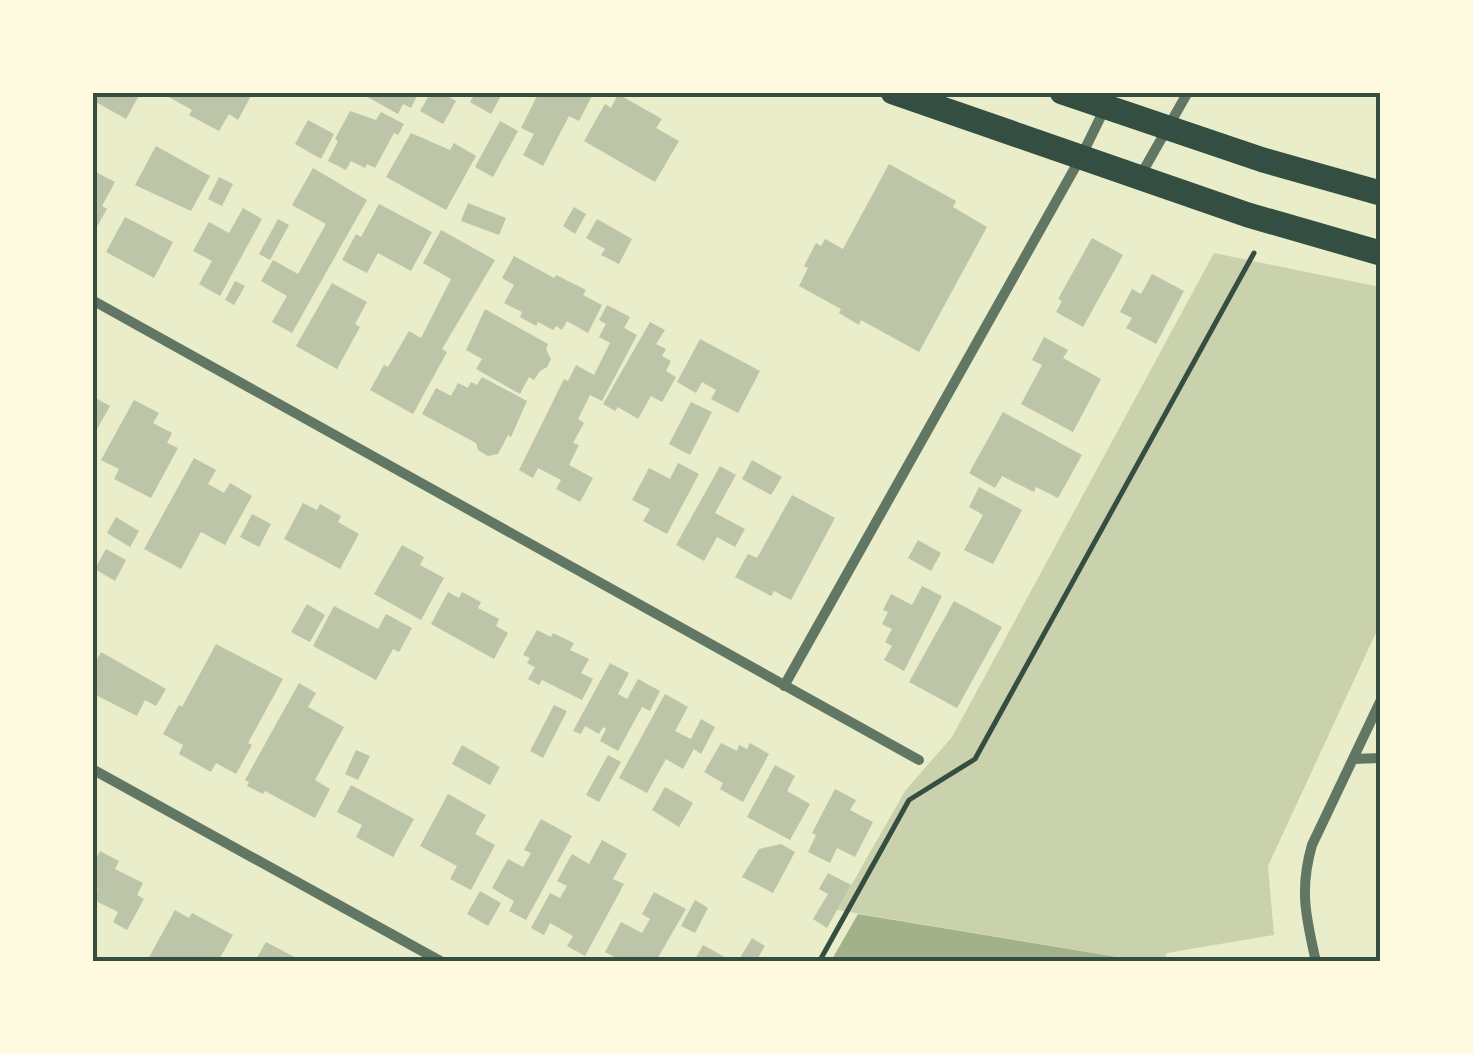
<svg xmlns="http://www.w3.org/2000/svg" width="1473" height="1054" viewBox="0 0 1473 1054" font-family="'Open Sans',sans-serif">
  <rect width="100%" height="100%" fill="#e9edc9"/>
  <path fill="#cad2ad" d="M1214 253 1380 287V624L1268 866 1274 935 1167 953 1165 961H1141L837 910 905 791 952 737Z"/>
  <path fill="#a3b18a" d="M858 914 1141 961H831Z"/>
  <path fill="#bcc5a7" d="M99 92H141L126 119 94 101Z
    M160 92H253L238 120 229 114 219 131 189 115 192 110Z
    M365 92H419L411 108 403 104 398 114 364 95Z
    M431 92H440L456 101 443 124 420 111Z
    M476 92H503L491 114 470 102Z
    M539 92H594L579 121 569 116 543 166 523 155 534 134 521 128Z
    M618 94 662 119 656 128 679 141 655 182 584 141 605 104 611 108Z
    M350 111 376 120 381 112 404 124 398 135 394 133 375 168 367 164 365 168 351 161 346 170 328 161 338 141 335 139Z
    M308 120 334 134 321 159 295 144Z
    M500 121 518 131 493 177 475 167Z
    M411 133 450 150 454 143 476 156 446 210 386 177Z
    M156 146 210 176 191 211 135 185Z
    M889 164 956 201 953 207 987 227 919 352 861 320 859 325 839 313 841 309 799 286 808 268 804 266 816 243 821 246 825 239 843 249Z
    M313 168 367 200 292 333 272 322 287 296 261 281 273 260 298 274 326 224 292 205Z
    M92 170 115 182 102 206 107 209 95 230 92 229Z
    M219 177 233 184 222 206 208 199Z
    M468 203 506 218 499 235 461 221Z
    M379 204 432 232 411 271 378 253 367 273 342 260 356 234 361 237Z
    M574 207 586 214 575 234 563 226Z
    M243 208 262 219 220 296 199 284 212 261 193 251 209 222 229 233Z
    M125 217 173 242 154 278 106 252Z
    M278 219 289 225 270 260 259 254Z
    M597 219 632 239 619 264 601 255 605 249 586 238Z
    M441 230 495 260 442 349 447 352 413 414 370 390 384 365 388 367 409 331 421 338 451 279 423 263Z
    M1092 238 1123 255 1083 327 1056 312 1062 301 1058 299Z
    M514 256 554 278 556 275 586 290 583 295 602 305 588 333 567 321 562 330 556 326 553 330 538 322 536 326 520 317 522 312 504 303 514 285 502 278Z
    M1152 274 1184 291 1156 344 1126 328 1132 318 1120 312 1132 289 1141 294Z
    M235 281 245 286 234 305 225 300Z
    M332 283 367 302 355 324 360 327 337 369 296 346Z
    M607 305 630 317 624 328 637 335 602 401 590 395 578 419 584 423 573 443 579 445 569 465 593 478 580 502 556 489 561 480 538 468 533 478 519 470 564 379 568 381 576 365 594 375 610 343 599 337 606 324 599 320Z
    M485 309 548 344 546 349 551 359 547 367 540 371 534 380 529 377 520 394 476 369 482 359 466 350Z
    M650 322 665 330 656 344 666 349 662 356 671 361 666 371 676 377 662 402 651 396 638 419 618 407 615 411 603 404Z
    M1044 337 1068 350 1063 358 1101 379 1073 432 1021 404 1042 365 1032 360Z
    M700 339 760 371 738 413 711 399 716 390 702 382 696 393 677 382Z
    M482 377 527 401 511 437 508 435 498 454 488 456 478 450 476 443 422 414 436 388 451 396 458 383 468 388 471 382 477 385Z
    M92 396 110 406 92 438Z
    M134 400 159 413 153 423 172 433 167 443 178 448 151 498 114 479 119 469 101 460Z
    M691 402 712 412 690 455 669 444Z
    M1003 412 1082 455 1058 498 1036 487 1034 492 1002 476 995 488 969 473Z
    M194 458 216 470 208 484 224 493 230 483 252 496 225 545 201 532 181 569 144 549Z
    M752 460 782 477 771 495 742 479Z
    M678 463 699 474 667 534 643 521 650 509 632 500 649 468 670 479Z
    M720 466 736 475 715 513 745 529 735 547 717 537 704 561 676 545Z
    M979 487 1022 510 993 564 964 550 983 515 969 507Z
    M792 495 835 518 791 600 774 591 771 596 735 577 748 554 757 558Z
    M303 503 317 510 320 504 341 516 338 522 359 534 340 569 284 539Z
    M252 514 271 524 259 547 240 537Z
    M116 517 139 531 130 547 107 533Z
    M918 540 941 553 931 571 908 558Z
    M402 545 424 557 420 565 444 578 421 620 374 594Z
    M106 549 126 560 115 581 95 569Z
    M922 586 942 596 904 671 884 660 892 646 885 642 892 629 882 624 888 612 883 610 891 594 912 605Z
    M448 592 459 598 462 592 481 602 478 608 499 619 496 626 508 633 494 659 431 624Z
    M954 601 1002 627 957 708 909 682Z
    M307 604 325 615 310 642 291 632Z
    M334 606 378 629 386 614 412 628 399 652 393 649 376 680 313 646Z
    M537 630 551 637 553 633 574 643 570 650 589 659 581 673 593 679 582 700 542 680 539 685 528 679 535 667 527 663 530 658 523 655Z
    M216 644 283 679 248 743 252 745 236 774 216 763 211 772 179 754 183 745 163 734 179 705 182 707Z
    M101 652 166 689 156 706 145 700 137 716 92 693V668Z
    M610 663 629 673 618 694 627 699 638 679 660 691 650 711 642 707 618 751 600 741 606 729 603 727 599 734 585 726 581 734 573 731Z
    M299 683 316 693 308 707 344 727 315 780 330 789 315 818 265 791 263 794 247 786 249 782 245 780Z
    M665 694 688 707 675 731 691 739 701 719 715 727 701 754 694 749 683 769 666 759 647 793 619 778Z
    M554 705 567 711 543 758 530 751Z
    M721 743 737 751 739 745 747 749 750 743 769 754 743 802 720 789 723 783 704 772Z
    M462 745 500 767 490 785 452 764Z
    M356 750 370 756 358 780 345 774Z
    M608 755 621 762 599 802 586 795Z
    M775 765 795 776 787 791 810 804 790 840 747 817Z
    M351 785 414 819 393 857 356 837 362 825 337 812Z
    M665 787 693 803 679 827 652 810Z
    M835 789 856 800 850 810 873 822 855 857 837 848 830 863 808 852 816 835 812 833Z
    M448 794 486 815 475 834 495 845 471 890 450 879 457 866 420 846Z
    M541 819 572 836 526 920 509 911 514 901 492 888 508 859 523 867 531 853 524 850Z
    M602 840 627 854 613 879 624 884 585 956 567 946 573 936 550 923 544 935 531 928 550 893 560 898 567 886 557 881 572 854 589 864Z
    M781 844 795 852 773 893 742 877 759 849Z
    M100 851 119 861 115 869 143 883 137 895 144 899 127 930 113 922 118 912 92 899 98 889 92 886V865Z
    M828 873 851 885 827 928 813 919 828 894 819 889Z
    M480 891 501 903 488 926 467 914Z
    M654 892 686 909 656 961H622L605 952 621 922 642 933 650 919 642 914Z
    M695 900 708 908 695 933 681 926Z
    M175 910 189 918 192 913 233 935 218 961H147Z
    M752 938 765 946 756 961H738Z
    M266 942 302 961H255Z
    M703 945 732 961H694Z"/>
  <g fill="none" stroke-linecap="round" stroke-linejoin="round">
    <path stroke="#344e41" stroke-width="5" d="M819 962 909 800 975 759 1254 253"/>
    <path stroke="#617663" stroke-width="10" d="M1139 178 1188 92
      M92 300 919 760
      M784 686 1081 157 1105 108
      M1354 759 1380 758
      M92 769 442 962
      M1316 962C1306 917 1299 890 1312 845L1380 702"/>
    <path stroke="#344e41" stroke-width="25" d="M893 92 1248 215 1380 253
      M1062 92 1263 160 1380 193"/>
  </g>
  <rect width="1473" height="1054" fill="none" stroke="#fefae0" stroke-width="190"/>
  <rect x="95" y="95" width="1283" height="864" fill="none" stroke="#344e41" stroke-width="4"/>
</svg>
